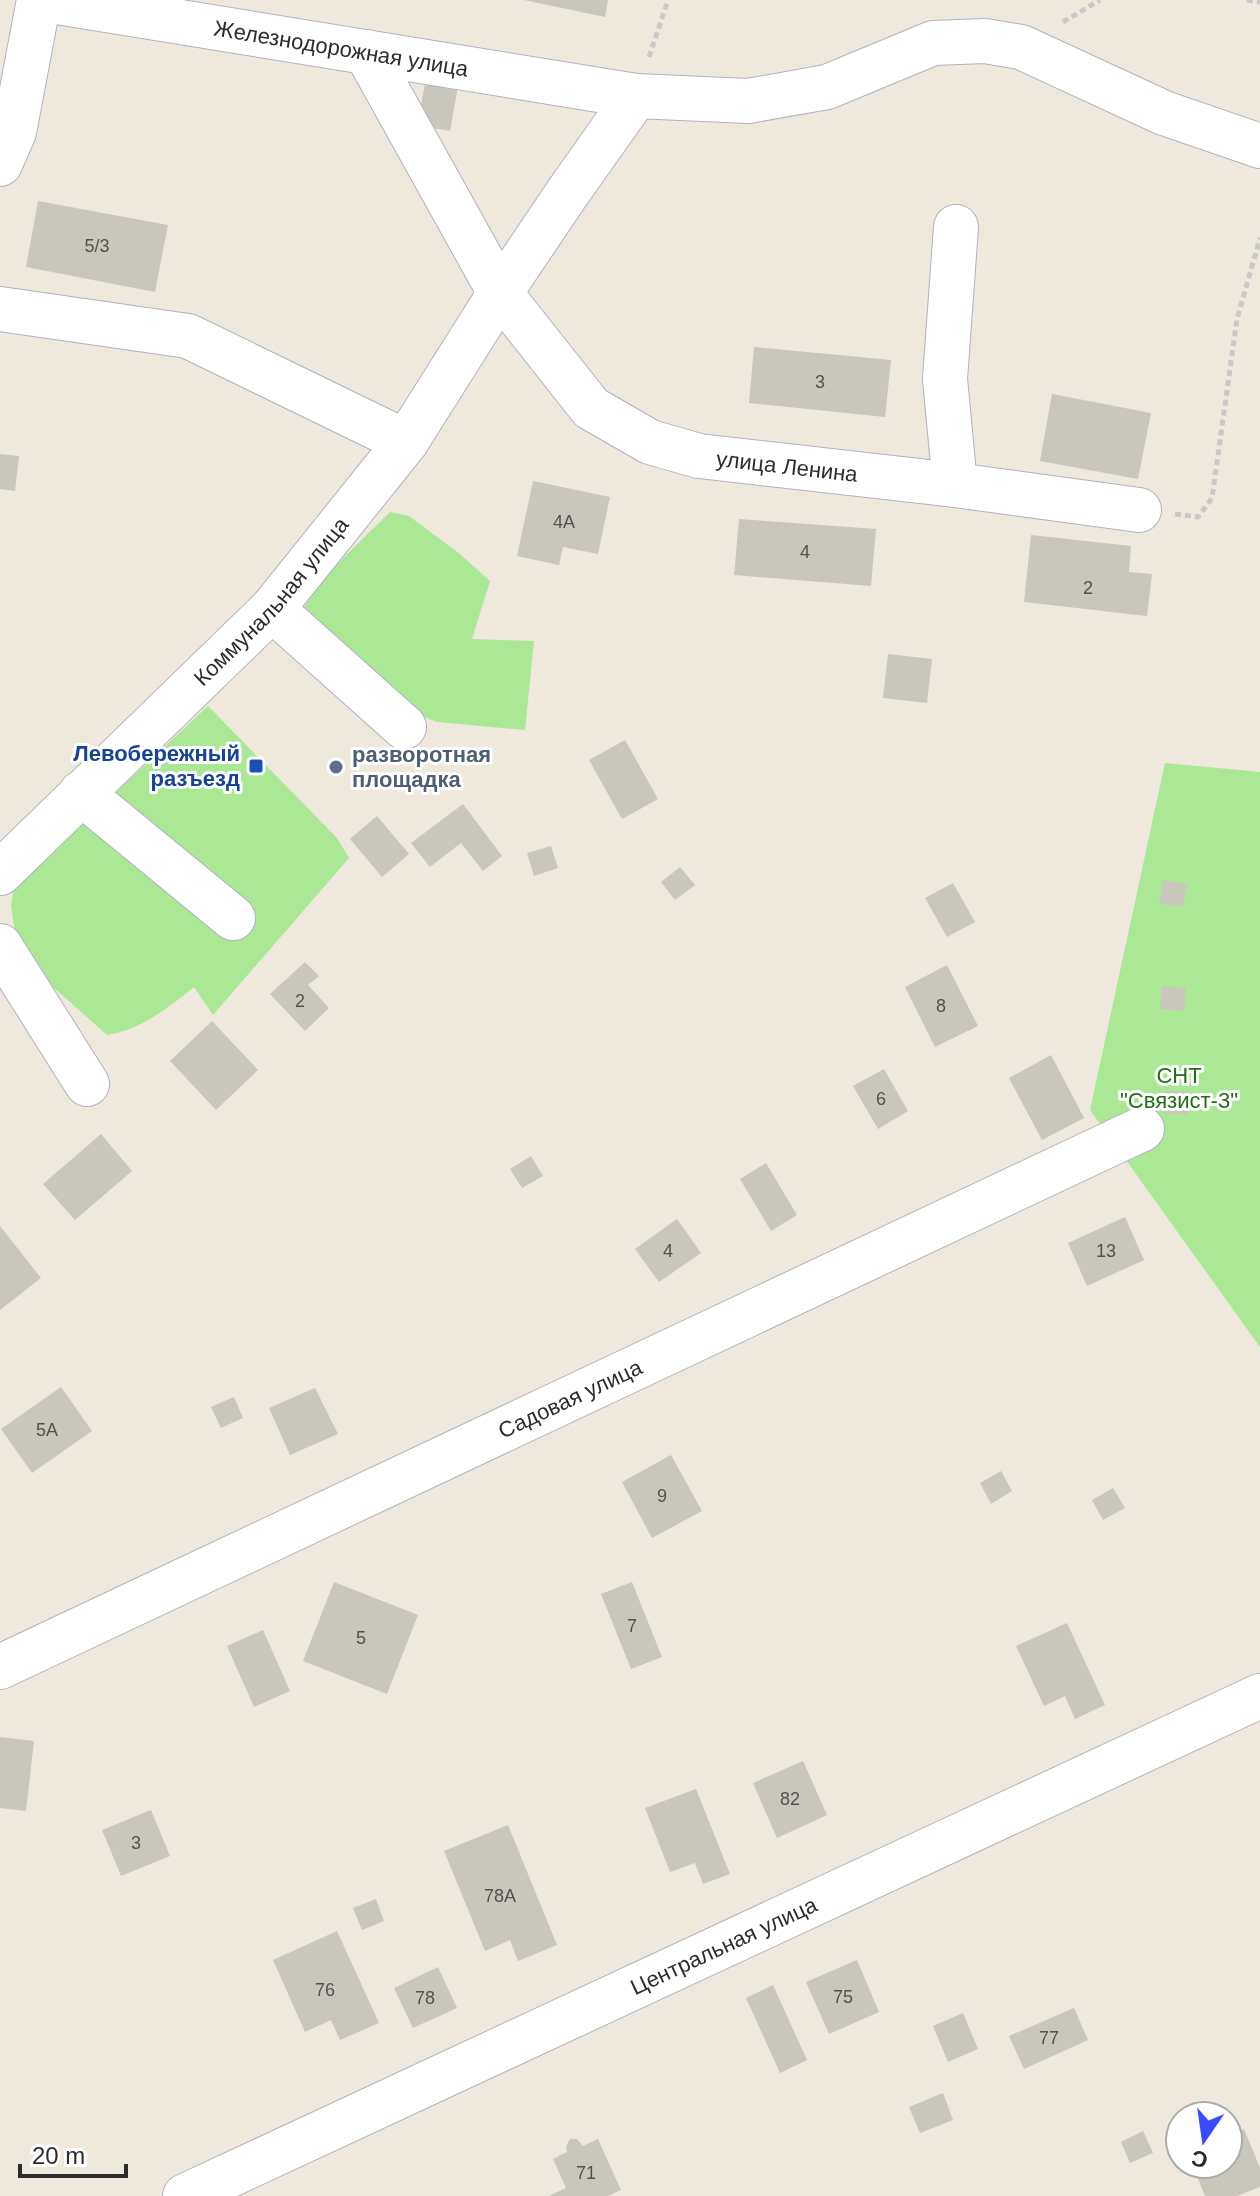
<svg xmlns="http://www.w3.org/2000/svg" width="1260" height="2196" viewBox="0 0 1260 2196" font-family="Arial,sans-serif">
  <rect width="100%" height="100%" fill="#eee8dd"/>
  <path fill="#aae896" d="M390 512 409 516 460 554 490 581 472 639 534 641 525 730 437 722 403 708 303 609 325 576Z
    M208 706 337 838 349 858 213 1015 194 987C168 1008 140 1030 107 1035L53 987 16 939 11 905 14 888Z
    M1165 763 1260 772V1347L1090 1110Z"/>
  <path fill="#c9c6bb" d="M524 0H608L605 17Z
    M426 79 458 86 450 131 417 125Z
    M38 201 168 225 155 292 26 267Z
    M754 347 891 360 885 417 749 403Z
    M1052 394 1151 413 1138 479 1040 461Z
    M0 454 19 456 15 491 0 489Z
    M533 481 610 497 598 554 563 547 559 565 517 556Z
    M739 519 876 529 871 586 734 575Z
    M1031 535 1131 546 1129 572 1152 574 1147 616 1024 602Z
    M888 654 932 659 927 703 883 698Z
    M625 740 658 799 622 819 589 760Z
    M463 804 502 856 483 871 461 843 430 867 411 843Z
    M377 816 409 854 382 877 350 839Z
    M551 846 558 868 534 876 527 853Z
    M680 867 695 885 675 900 661 882Z
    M1163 880 1187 884 1183 907 1159 903Z
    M953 883 975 922 947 937 925 898Z
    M305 962 319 976 308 985 329 1008 305 1031 270 994Z
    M947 965 978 1026 935 1047 905 987Z
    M1162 986 1186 988 1184 1011 1160 1009Z
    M212 1021 258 1070 216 1110 170 1061Z
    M1051 1055 1084 1118 1042 1140 1009 1078Z
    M884 1069 908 1111 878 1129 853 1086Z
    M1165 1091 1190 1092 1188 1115 1164 1113Z
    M101 1134 132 1171 75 1220 43 1184Z
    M531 1156 543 1176 522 1188 510 1169Z
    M766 1163 797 1215 771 1231 740 1179Z
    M1125 1217 1144 1260 1087 1286 1068 1243Z
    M677 1219 701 1253 659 1282 635 1249Z
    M0 1226 41 1278 0 1310Z
    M61 1387 92 1431 32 1473 1 1429Z
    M315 1388 338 1434 290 1455 269 1408Z
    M234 1397 243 1418 221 1428 211 1407Z
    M671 1455 702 1511 652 1538 622 1482Z
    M1001 1471 1012 1491 991 1504 980 1483Z
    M1113 1488 1125 1508 1103 1520 1092 1500Z
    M334 1582 418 1615 387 1694 303 1661Z
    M632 1582 662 1657 631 1669 601 1594Z
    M1067 1623 1105 1705 1075 1719 1065 1696 1044 1706 1016 1646Z
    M263 1630 290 1691 254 1707 227 1646Z
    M0 1737 34 1741 26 1811 0 1808Z
    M803 1761 827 1815 777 1838 753 1783Z
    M696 1789 730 1874 703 1884 695 1863 670 1872 645 1808Z
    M151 1810 170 1856 121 1876 102 1830Z
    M508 1825 557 1945 518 1961 510 1940 485 1951 444 1851Z
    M376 1899 384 1921 362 1930 353 1908Z
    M337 1931 379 2023 340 2040 331 2020 305 2032 273 1960Z
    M857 1960 879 2012 829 2034 806 1982Z
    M438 1967 457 2008 413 2028 394 1988Z
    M773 1985 807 2060 780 2073 746 1998Z
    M1074 2008 1088 2040 1024 2069 1009 2036Z
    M963 2013 978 2049 948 2062 933 2026Z
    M943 2093 953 2120 920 2133 909 2107Z
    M1244 2129 1260 2168V2187L1237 2196H1205L1192 2164H1228V2136Z
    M1143 2131 1153 2153 1130 2163 1121 2142Z
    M570 2139H577L583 2146 598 2139 621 2190 608 2196H549L566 2188 553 2159 567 2152 566 2146Z"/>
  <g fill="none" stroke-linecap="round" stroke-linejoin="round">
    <g stroke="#b1b2c0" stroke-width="46">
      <g id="minor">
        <path id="s1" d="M45 0 636 96"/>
        <path id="s2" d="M366 52 500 293 591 408 650 442 699 456 955 485 1139 510"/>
        <path d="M0 164 14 132 39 0"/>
        <path d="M0 309 188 336 406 442"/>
        <path d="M955 485 945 379 956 227"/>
        <path d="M272 609 404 727"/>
        <path d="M81 793 233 918"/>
        <path id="s3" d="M0 873 272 609 406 442 500 293 568 192 636 96 748 101 827 87 933 43 985 41 1021 47 1164 113 1260 146"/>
        <path d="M0 946 87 1084"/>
        <path id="s4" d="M0 1667 1142 1129"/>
        <path id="s5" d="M185 2196 1260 1696"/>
      </g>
    </g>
    <path stroke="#c8c8c8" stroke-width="5" stroke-dasharray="6 4" stroke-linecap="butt" d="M1247 0 1260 2
      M1063 22 1100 0
      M649 57 668 0
      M1175 514 1198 517 1212 498 1237 319 1260 238"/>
    <use href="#minor" stroke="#fff" stroke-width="44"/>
  </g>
  <rect fill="#1a4fb4" stroke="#fff" stroke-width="3" x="248" y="758" width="16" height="16" rx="4"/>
  <circle fill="#5c6f8a" stroke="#fff" stroke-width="3" cx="336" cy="767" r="8"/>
  <g text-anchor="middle" stroke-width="6" stroke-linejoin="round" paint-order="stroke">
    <g font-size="18" fill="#535250">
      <text x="97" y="252">5/3</text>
      <text x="820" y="388">3</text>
      <text x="564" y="528">4А</text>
      <text x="805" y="558">4</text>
      <text x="1088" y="594">2</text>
      <text x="300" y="1007">2</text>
      <text x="941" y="1012">8</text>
      <text x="881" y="1105">6</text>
      <text x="668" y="1257">4</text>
      <text x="1106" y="1257">13</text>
      <text x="47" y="1436">5А</text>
      <text x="662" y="1502">9</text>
      <text x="632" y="1632">7</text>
      <text x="361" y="1644">5</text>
      <text x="790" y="1805">82</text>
      <text x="136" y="1849">3</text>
      <text x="500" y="1902">78А</text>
      <text x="325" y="1996">76</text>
      <text x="843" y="2003">75</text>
      <text x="425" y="2004">78</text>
      <text x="1049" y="2044">77</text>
      <text x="586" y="2179">71</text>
    </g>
    <g font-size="22" fill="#2c2c2c" stroke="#fff">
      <text dy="8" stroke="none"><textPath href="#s1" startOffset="300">Железнодорожная улица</textPath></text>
      <text dy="8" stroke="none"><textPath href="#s2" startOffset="630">улица Ленина</textPath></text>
      <text dy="8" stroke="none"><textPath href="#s3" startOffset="384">Коммунальная улица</textPath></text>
      <text dy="8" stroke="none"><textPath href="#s4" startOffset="630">Садовая улица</textPath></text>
      <text dy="8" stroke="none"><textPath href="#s5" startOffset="594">Центральная улица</textPath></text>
    </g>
    <g font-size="22" font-weight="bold" fill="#164399" stroke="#fff" text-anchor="end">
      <text x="240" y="761">Левобережный<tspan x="240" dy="25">разъезд</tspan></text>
    </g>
    <g font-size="22" font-weight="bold" fill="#4e5e75" stroke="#fff" text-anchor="start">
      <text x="352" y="762">разворотная<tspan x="352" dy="25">площадка</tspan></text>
    </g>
    <g font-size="22" fill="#206f15" stroke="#fff">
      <text x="1179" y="1083">СНТ<tspan x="1179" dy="25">"Связист-3"</tspan></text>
    </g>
  </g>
  <g transform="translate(1204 2140) rotate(193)"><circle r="38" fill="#ffffff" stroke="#ababab" stroke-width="2"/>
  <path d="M0-6L14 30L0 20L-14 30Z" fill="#394cff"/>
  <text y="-12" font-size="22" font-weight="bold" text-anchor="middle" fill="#2c2c2c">С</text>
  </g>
  <path d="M20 2164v12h106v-12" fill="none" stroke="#2c2c2c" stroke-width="4"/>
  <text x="32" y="2164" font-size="24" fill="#2c2c2c" stroke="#ffffff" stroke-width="6" paint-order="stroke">20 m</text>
</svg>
